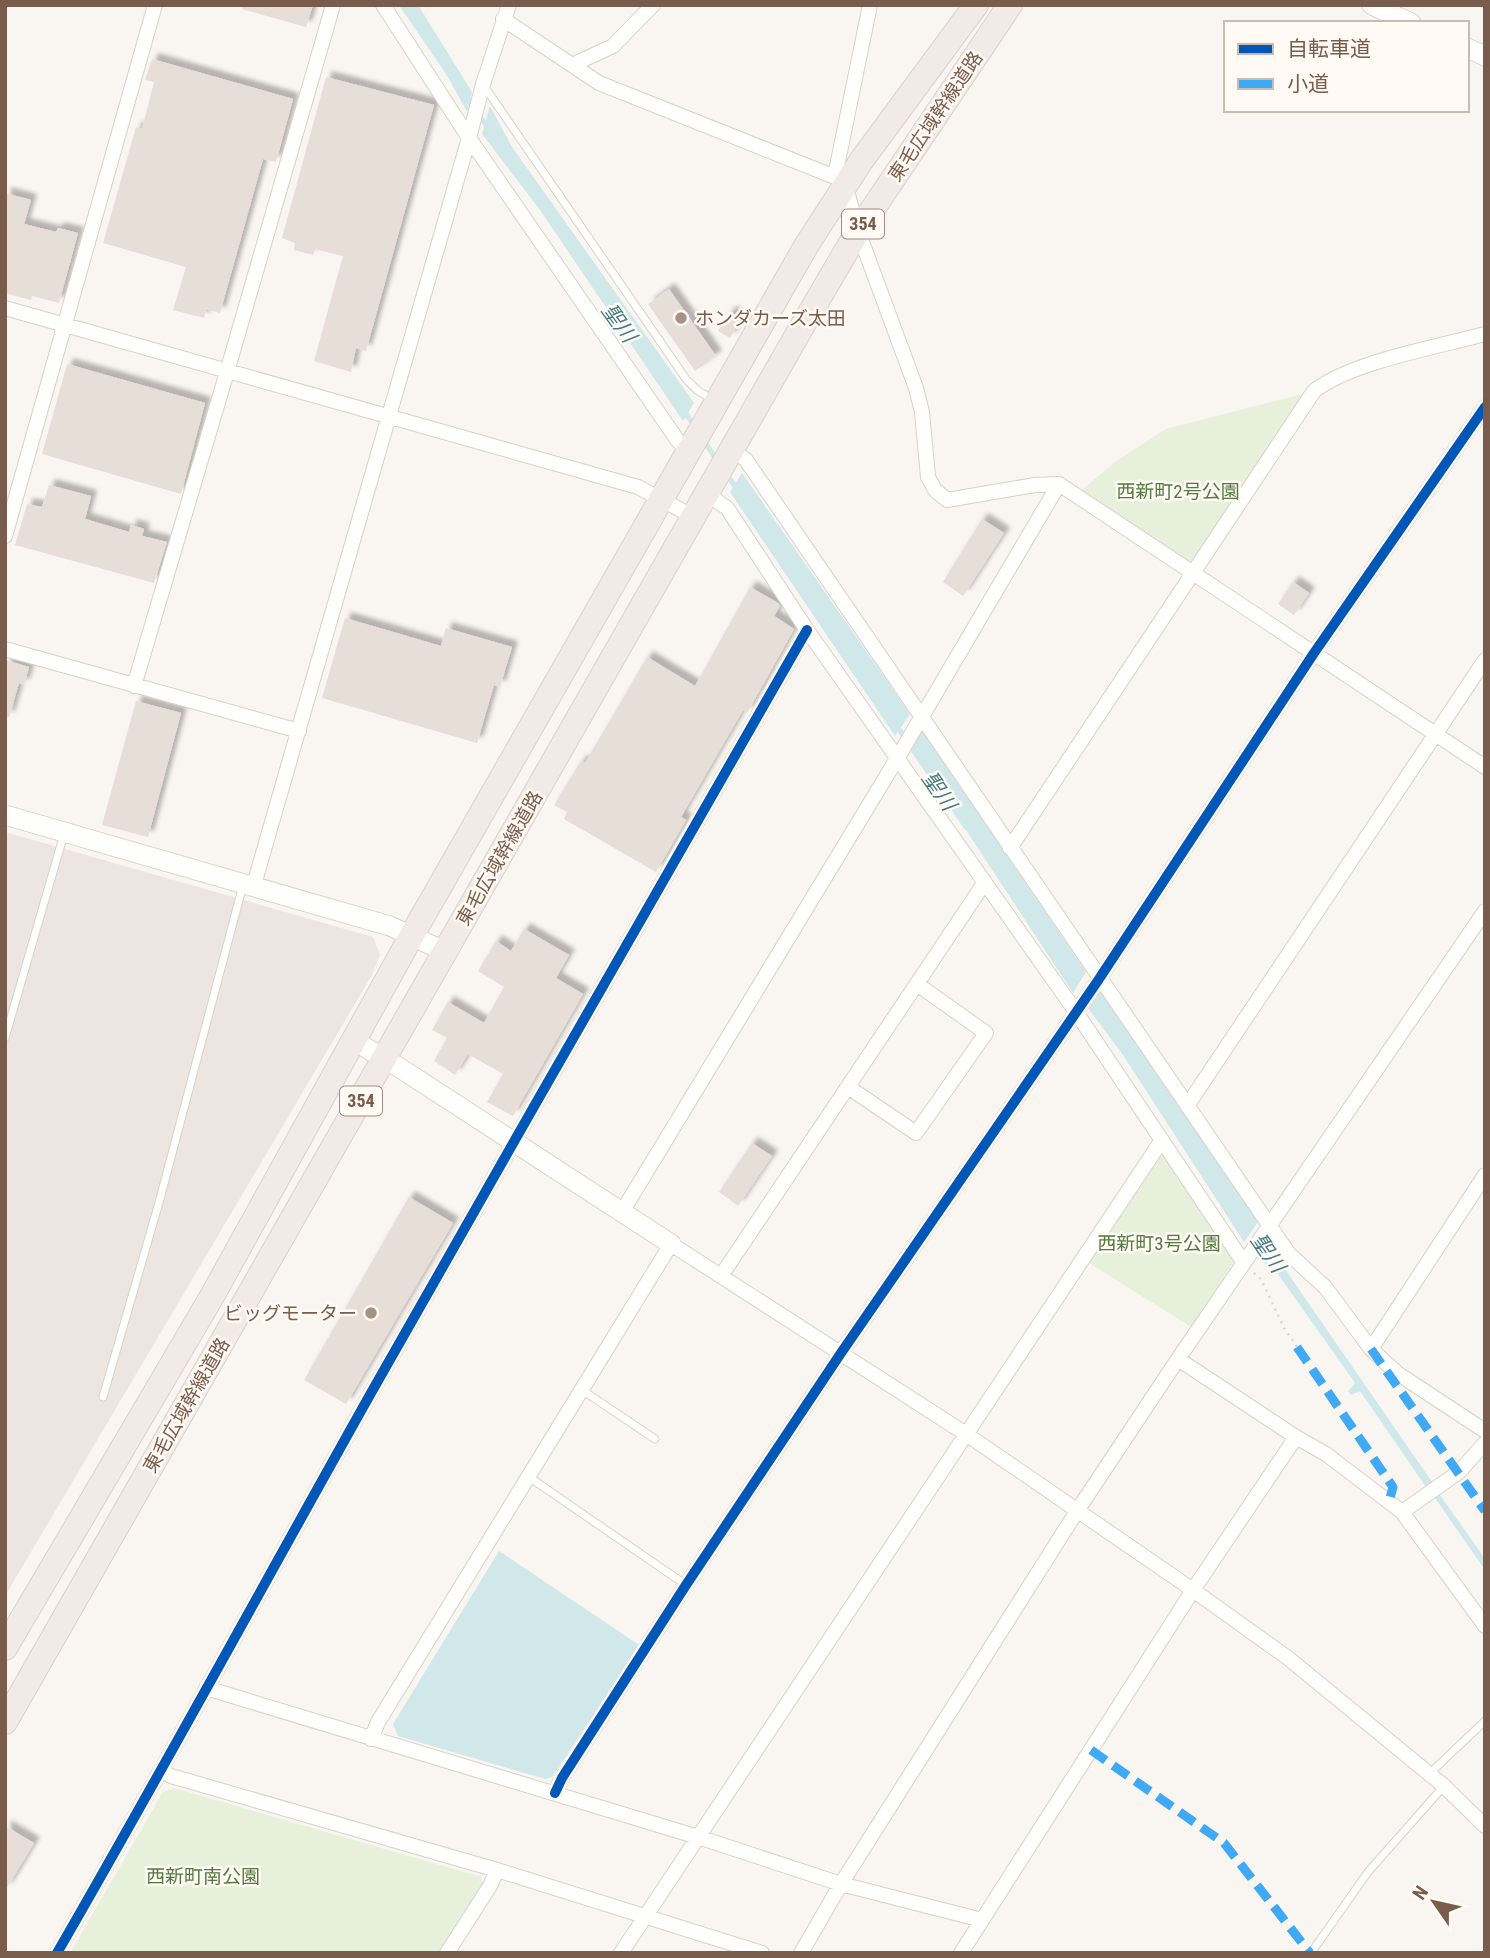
<svg xmlns="http://www.w3.org/2000/svg" width="1490" height="1958" viewBox="0 0 1490 1958" font-family="'Roboto Condensed','Noto Sans JP',sans-serif">
  <defs>
    <filter id="shadow"><feDropShadow dx="6" dy="-6" stdDeviation="2" flood-color="#0004"/></filter>
  </defs>
  <rect width="100%" height="100%" fill="#f9f5f0"/>
  <path fill="#ede5e0" d="M5 832 373 937 380 955 372 975 5 1596Z"/>
  <path fill="#e7f0db" d="M1314 391 1195 573 1076 495 1115 462 1166 429Z
    M1159 1145 1235 1260 1191 1327 1083 1259Z
    M174 1788 481 1877 483 1885 440 1953H70L163 1792Z"/>
  <path fill="#d0e8ea" d="M399 5H418L472 92 467 112 448 77Z
    M490 106 512 147 694 403 683 421 540 210 482 134Z
    M742 473 910 714 895 736 730 492Z
    M922 730 1086 972 1073 993 912 748Z
    M1101 988C1149 1068 1205 1143 1260 1219L1244 1242 1123 1055 1088 1008Z
    M1273 1235 1283 1255 1287 1272 1432 1482 1426 1487 1360 1391 1351 1395 1348 1391 1355 1383 1278 1274 1257 1257Z
    M1438 1492 1485 1559V1570L1433 1495Z
    M499 1551 639 1645 552 1777 545 1779 398 1736 393 1724Z"/>
  <g fill="none" stroke-linecap="round" stroke-linejoin="round">
    <path stroke="#d0e8ea" stroke-width="5" d="M466 96 488 128
      M683 409 695 427
      M704 441 716 459
      M726 473 738 491
      M896 725 966 827"/>
  </g>
  <path fill="#e6ded7" filter="url(#shadow)" d="M243 5H313L306 27 242 9Z
    M152 59 293 99 276 162 263 159 220 313 206 309 204 318 173 310 186 267 103 243 136 127 142 129 154 82 145 80Z
    M326 77 434 105 366 351 356 348 351 372 314 361 343 256 315 249 313 255 294 250 295 243 282 238Z
    M5 193 31 200 24 224 56 232 58 228 78 233 59 303 32 296 31 300 5 293Z
    M669 289 716 356 695 371 648 304Z
    M730 312 741 318 730 338 718 331Z
    M67 364 205 403 181 494 42 454Z
    M49 485 91 496 85 519 129 532 131 525 144 529 142 536 167 542 154 583 15 545 27 504 42 507Z
    M982 519 1004 533 963 596 943 582Z
    M1293 582 1309 593 1294 615 1278 604Z
    M750 587 778 603 780 606 774 616 794 629 747 713 743 710 681 817 686 820 656 872 564 819 567 812 554 805 581 761 585 763 647 657 695 686Z
    M345 618 441 646 446 628 512 647 500 687 494 685 477 743 322 698Z
    M5 660 29 667 24 685 19 683 9 717H5Z
    M136 701 181 713 148 837 102 825Z
    M524 929 569 955 556 978 583 994 513 1116 487 1102 503 1074 468 1054 455 1075 434 1061 447 1038 432 1030 448 1002 484 1023 504 987 478 971 496 941 511 951Z
    M752 1143 772 1156 738 1206 719 1192Z
    M409 1197 453 1223 346 1404 304 1380Z
    M5 1826 34 1843 5 1891Z"/>
  <g fill="none" stroke-linecap="round" stroke-linejoin="round">
    <g stroke="#d7d1cb" stroke-width="9">
      <path id="lane" d="M484 86 686 379 697 390 713 400
        M5 1038 64 834
        M582 1390 655 1439
        M103 1397 160 1199 243 885
        M529 1477 686 1585
        M1429 1774 1485 1721
        M1311 1953 1368 1872 1444 1786"/>
    </g>
    <g stroke="#d7d1cb" stroke-width="16">
      <path id="street" d="M383 5 469 138 678 441 689 450
        M503 19 599 83 840 179 845 184 858 231 916 388 922 412 928 477 935 490 947 500 1035 485 1059 484 1485 767
        M572 65 613 46 653 5
        M835 176 870 5
        M5 308 638 487 694 517
        M733 450 746 460 1289 1254 1325 1287 1371 1349 1397 1373 1485 1431
        M707 494 727 508 807 630 1076 1012 1244 1263
        M5 536 155 5
        M5 649 299 731
        M134 686 227 372 333 5
        M1010 848 1314 391C1351 362 1437 347 1485 334
        M253 888 469 138 483 84 509 5
        M848 1087 916 1133 986 1033 917 984
        M1187 1106 1485 660
        M622 1212 898 757 1059 484
        M721 1276 985 882
        M1371 1349 1485 1175
        M1178 1359 1296 1437 1326 1454 1402 1512 1485 1626
        M1402 1512 1459 1472 1485 1443
        M206 1688 698 1837 841 1884 982 1920
        M371 1739 378 1722 671 1244 966 1434 1193 1590 1288 1658 1444 1786 1485 1826
        M162 1771 171 1776 497 1870 762 1953
        M555 1793 562 1778 686 1585 841 1353 1097 982 1314 653 1485 407
        M57 1953C164 1768 266 1580 371 1393 515 1138 662 884 807 630
        M447 1953 490 1886 497 1870
        M621 1953 1162 1140
        M801 1953 841 1884 1077 1511 1178 1359 1485 911
        M961 1953 1193 1590 1296 1437"/>
    </g>
    <g stroke="#d9d2cb" stroke-width="21">
      <path id="secondary" d="M1372 5 1411 23
        M1467 48 1485 56
        M5 815 390 926 446 952
        M353 1040 400 1068 671 1244"/>
    </g>
    <g stroke="#dad1cc" stroke-width="26">
      <path id="highway" d="M5 1648 211 1298 412 935 806 246 861 161 976 5
        M5 1722 800 330 858 231 1010 5"/>
    </g>
    <path stroke="#dcd5d0" stroke-width="2.5" stroke-dasharray="2 5" stroke-linecap="butt" d="M1254 1273 1261 1279 1284 1328 1297 1347"/>
    <use href="#lane" stroke="#fefefd" stroke-width="7"/>
    <use href="#street" stroke="#fefefd" stroke-width="14"/>
    <use href="#secondary" stroke="#fefefd" stroke-width="19"/>
    <use href="#highway" stroke="#f2eae7" stroke-width="24"/>
    <path stroke="#3fa9f5" stroke-width="9" stroke-dasharray="18 9" stroke-linecap="butt" d="M1297 1347 1393 1487 1389 1502
      M1371 1349 1485 1511
      M1091 1750 1224 1843 1310 1953"/>
    <g stroke="#fffaf3" stroke-width="15">
      <path id="cycleway" d="M555 1793 562 1778 686 1585 841 1353 1097 982 1314 653 1485 407
        M57 1953C164 1768 266 1580 371 1393 515 1138 662 884 807 630"/>
    </g>
    <use href="#cycleway" stroke="#0057b8" stroke-width="10"/>
  </g>
  <g fill="#a69286" stroke="#fffaf3" stroke-width="2.5">
    <circle cx="681" cy="318" r="7"/>
    <circle cx="371" cy="1313" r="7"/>
  </g>
  <g text-anchor="middle" stroke-width="5" stroke-linejoin="round" paint-order="stroke">
    <g fill="#fffaf3" stroke="#a28b7f" stroke-width="2">
      <rect x="842" y="209.5" width="42" height="29" rx="5"/>
      <rect x="340" y="1086.5" width="42" height="29" rx="5"/>
    </g>
    <g font-size="18" font-weight="bold" fill="#7a5c4d">
      <text x="863" y="230">354</text>
      <text x="361" y="1107">354</text>
    </g>
    <g font-size="19" fill="#7a5c4d" stroke="#fffaf3">
      <text transform="translate(935 116) rotate(-56)" y="7">東毛広域幹線道路</text>
      <text transform="translate(499 858) rotate(-60)" y="7">東毛広域幹線道路</text>
      <text transform="translate(186 1405) rotate(-60)" y="7">東毛広域幹線道路</text>
    </g>
    <g font-size="19" fill="#7a5c4d" stroke="#fffaf3" text-anchor="start">
      <text x="695" y="325">ホンダカーズ太田</text>
      <text x="357" y="1320" text-anchor="end">ビッグモーター</text>
    </g>
    <g font-size="19" fill="#537a41" stroke="#fffaf3">
      <text x="1178" y="498">西新町2号公園</text>
      <text x="1159" y="1250">西新町3号公園</text>
      <text x="203" y="1883">西新町南公園</text>
    </g>
    <g font-size="21" font-style="italic" fill="#437c86" stroke="#fffaf3">
      <text transform="translate(619 323) rotate(54)" y="7">聖川</text>
      <text transform="translate(939 791) rotate(55)" y="7">聖川</text>
      <text transform="translate(1268 1253) rotate(55)" y="7">聖川</text>
    </g>
  </g>
  <rect width="1490" height="1958" fill="none" stroke="#7a5c4d" stroke-width="14"/>
  <rect x="1224" y="21" width="245" height="91" fill="#fffaf3" stroke="#cabbb1" stroke-width="2"/>
  <rect x="1238" y="44" width="35" height="10" fill="#0057b8" stroke="#cabbb1" stroke-width="2"/>
  <text x="1287" y="56" font-size="21" fill="#7a5c4d">自転車道</text>
  <rect x="1238" y="79" width="35" height="10" fill="#3fa9f5" stroke="#cabbb1" stroke-width="2"/>
  <text x="1287" y="91" font-size="21" fill="#7a5c4d">小道</text>
  <g transform="translate(1434 1902) rotate(304)" stroke="#fffaf3" stroke-width="5" paint-order="stroke">
  <path d="M0-5L12 26L0 18L-12 26Z" fill="#7a5c4d"/>
  <text y="-10" font-size="19" font-weight="bold" text-anchor="middle" fill="#7a5c4d">N</text>
  </g>
</svg>
